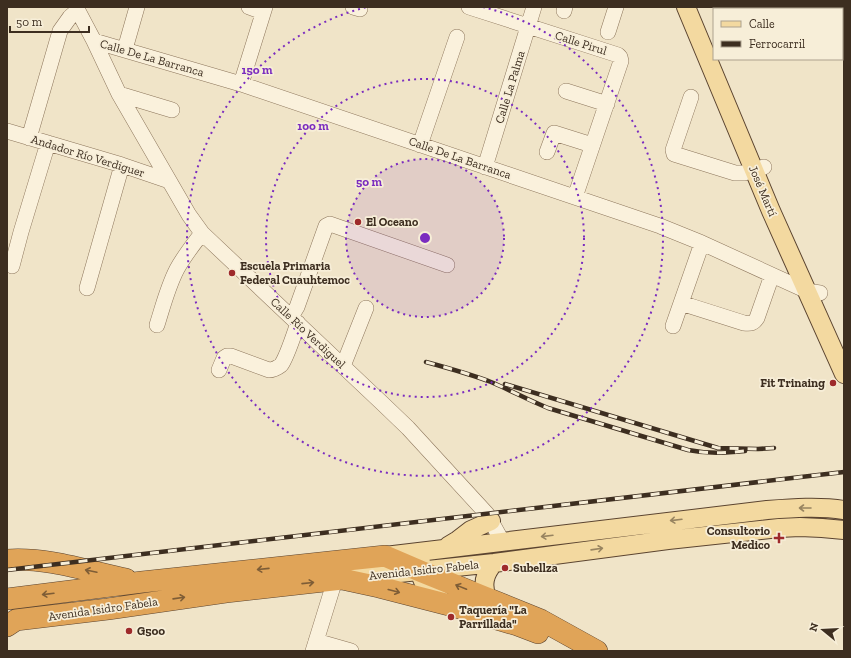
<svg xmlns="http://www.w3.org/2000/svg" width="851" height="658" viewBox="0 0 851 658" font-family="'Zilla Slab',serif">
  <rect width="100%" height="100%" fill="#f0e4c8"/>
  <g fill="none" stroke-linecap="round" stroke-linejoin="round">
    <g stroke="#8d765c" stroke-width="16">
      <path id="minor" d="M76 7 94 41 119 94 189 215 202 233 383 404 408 428 487 514 502 541
        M249 7 263 12
        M353 7 360 9
        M469 7 618 55 620 57 621 61 575 197
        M564 11 565 7
        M608 32 616 7
        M94 41 241 84 660 226 702 243 807 291 820 293
        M125 49 137 7
        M241 84 265 7
        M566 91 607 104
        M119 94 172 110
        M691 97 673 150 674 154 735 173H744L764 167
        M7 131 122 165 169 181
        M29 138 60 31 70 17 78 10
        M420 145 457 37
        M547 152 554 133 592 145
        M485 167 534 7
        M12 266 21 232 48 143
        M87 288 122 165
        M681 303 744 323C751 324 754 323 757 318L772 275
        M291 317 297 307 326 226 330 224 447 265
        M157 325C163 306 168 286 177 269 184 256 193 245 202 233
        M673 326 702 243
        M343 366 366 308
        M219 370 224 358 227 356H231L269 370C274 370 277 368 281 365 287 357 294 334 298 323
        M316 641 351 651
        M313 651 335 580"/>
    </g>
    <g stroke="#5b4430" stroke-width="20">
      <path id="major" d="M686 7 771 211 844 374
        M448 546 458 540 471 530 491 521
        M385 556 767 510C793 508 819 506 844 510
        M421 562C417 584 431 593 448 605
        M352 578 494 563 668 540 779 528 800 527 822 528 844 530
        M487 598C482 585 484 574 494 563"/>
    </g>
    <g stroke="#5b4430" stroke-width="22">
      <path id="highway" d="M7 560C46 557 88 571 126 579
        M7 599 142 582 385 556 420 571 541 620 597 651
        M7 626 16 620 108 609 226 592 342 579 379 587 449 605 517 625 538 633"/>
    </g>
    <use href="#minor" stroke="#faf1dc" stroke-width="15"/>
    <use href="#major" stroke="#f3d9a0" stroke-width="18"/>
    <use href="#highway" stroke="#e0a458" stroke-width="21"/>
    <g stroke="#3d2e20" stroke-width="4.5">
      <path id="rail" d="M426 362C448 368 470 374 491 382 510 390 528 400 548 408L688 450C708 454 725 453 745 451
        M505 384 718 448 758 449 774 448
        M7 570 844 472"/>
    </g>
    <use href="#rail" stroke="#f7eed8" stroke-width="3" stroke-dasharray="9" stroke-linecap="butt"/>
  </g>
  <defs><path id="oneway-shaft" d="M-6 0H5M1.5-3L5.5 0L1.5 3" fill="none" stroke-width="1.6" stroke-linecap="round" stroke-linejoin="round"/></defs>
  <g stroke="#988460">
    <use href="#oneway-shaft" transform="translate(805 508) rotate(-180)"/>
    <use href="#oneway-shaft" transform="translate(676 520) rotate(173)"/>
    <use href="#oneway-shaft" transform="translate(547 536) rotate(173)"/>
    <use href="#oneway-shaft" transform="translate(597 549) rotate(-8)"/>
  </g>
  <g stroke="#7e5d36">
    <use href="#oneway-shaft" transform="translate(263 569) rotate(174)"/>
    <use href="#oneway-shaft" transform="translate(91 571) rotate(-168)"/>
    <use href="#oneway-shaft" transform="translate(308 583) rotate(-6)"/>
    <use href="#oneway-shaft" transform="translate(461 587) rotate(-158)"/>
    <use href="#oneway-shaft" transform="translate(394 591) rotate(15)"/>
    <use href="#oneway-shaft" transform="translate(48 594) rotate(173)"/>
    <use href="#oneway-shaft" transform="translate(179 598) rotate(-8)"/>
  </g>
  <circle cx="425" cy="238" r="79" fill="#7b2cbf" fill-opacity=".12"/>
  <g fill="none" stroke="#7b2cbf" stroke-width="2" stroke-dasharray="2 4">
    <circle cx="425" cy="238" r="79"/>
    <circle cx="425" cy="238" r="159"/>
    <path d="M483 7A238 238 0 1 1 367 7"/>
  </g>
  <g fill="#9e2a2b" stroke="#f7eed8" stroke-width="1.5">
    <circle cx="358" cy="222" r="4"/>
    <circle cx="232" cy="273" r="4"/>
    <circle cx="833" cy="383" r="4"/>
    <path d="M777 532h4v4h4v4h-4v4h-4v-4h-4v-4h4z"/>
    <circle cx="505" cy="568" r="4"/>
    <circle cx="451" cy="617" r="4"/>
    <circle cx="129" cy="631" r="4"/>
  </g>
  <g text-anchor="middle" stroke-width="3.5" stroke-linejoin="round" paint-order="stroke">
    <g font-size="12" fill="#3d2e20" stroke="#f7eed8">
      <text transform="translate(581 43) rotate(18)" y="4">Calle Pirul</text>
      <text transform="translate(152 58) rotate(16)" y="4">Calle De La Barranca</text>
      <text transform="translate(510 87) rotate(-73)" y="4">Calle La Palma</text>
      <text transform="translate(88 156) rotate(17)" y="4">Andador Río Verdiguer</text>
      <text transform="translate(460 158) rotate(19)" y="4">Calle De La Barranca</text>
      <text transform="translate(763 191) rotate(67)" y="4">José Martí</text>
      <text transform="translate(308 333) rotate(43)" y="4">Calle Río Verdiguel</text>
      <text transform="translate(424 570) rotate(-6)" y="4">Avenida Isidro Fabela</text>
      <text transform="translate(103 609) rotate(-8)" y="4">Avenida Isidro Fabela</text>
    </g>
    <g font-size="12" font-weight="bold" fill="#3d2e20" stroke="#f7eed8" text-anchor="start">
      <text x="366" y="226">El Oceano</text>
      <text x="240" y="270">Escuela Primaria<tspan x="240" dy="14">Federal Cuauhtemoc</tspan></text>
      <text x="825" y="387" text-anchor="end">Fit Trinaing</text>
      <text x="770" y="535" text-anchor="end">Consultorio<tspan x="770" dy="14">Medico</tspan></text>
      <text x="513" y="572">Subellza</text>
      <text x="459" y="614">Taquería "La<tspan x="459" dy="14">Parrillada"</tspan></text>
      <text x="137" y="635">G500</text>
    </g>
  </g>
  <circle cx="425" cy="238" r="6" fill="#7b2cbf" stroke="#f7eed8" stroke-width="2"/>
  <g font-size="12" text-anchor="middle" font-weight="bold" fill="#7b2cbf" stroke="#f7eed8" stroke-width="3.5" stroke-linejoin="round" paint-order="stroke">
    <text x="257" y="74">150 m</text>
    <text x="313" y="130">100 m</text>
    <text x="369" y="186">50 m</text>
  </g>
  <rect width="851" height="658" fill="none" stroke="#3d2e20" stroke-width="16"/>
  <rect x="713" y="8" width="130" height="52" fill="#f7eed8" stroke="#ada18e"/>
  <rect x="721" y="21" width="20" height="6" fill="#f3d9a0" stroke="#ada18e"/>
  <text x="749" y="28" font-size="12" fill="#3d2e20">Calle</text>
  <rect x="721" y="41" width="20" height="6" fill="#3d2e20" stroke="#ada18e"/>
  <text x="749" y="48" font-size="12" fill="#3d2e20">Ferrocarril</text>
  <g transform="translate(823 630) rotate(288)" stroke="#f7eed8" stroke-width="3" paint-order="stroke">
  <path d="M0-3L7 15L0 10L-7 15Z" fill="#3d2e20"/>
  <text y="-6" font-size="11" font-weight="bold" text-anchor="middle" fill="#3d2e20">N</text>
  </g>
  <path d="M10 26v6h79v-6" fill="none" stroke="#3d2e20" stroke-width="2"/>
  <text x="16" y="26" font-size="12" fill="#3d2e20" stroke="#f7eed8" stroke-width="3" paint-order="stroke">50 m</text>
</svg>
